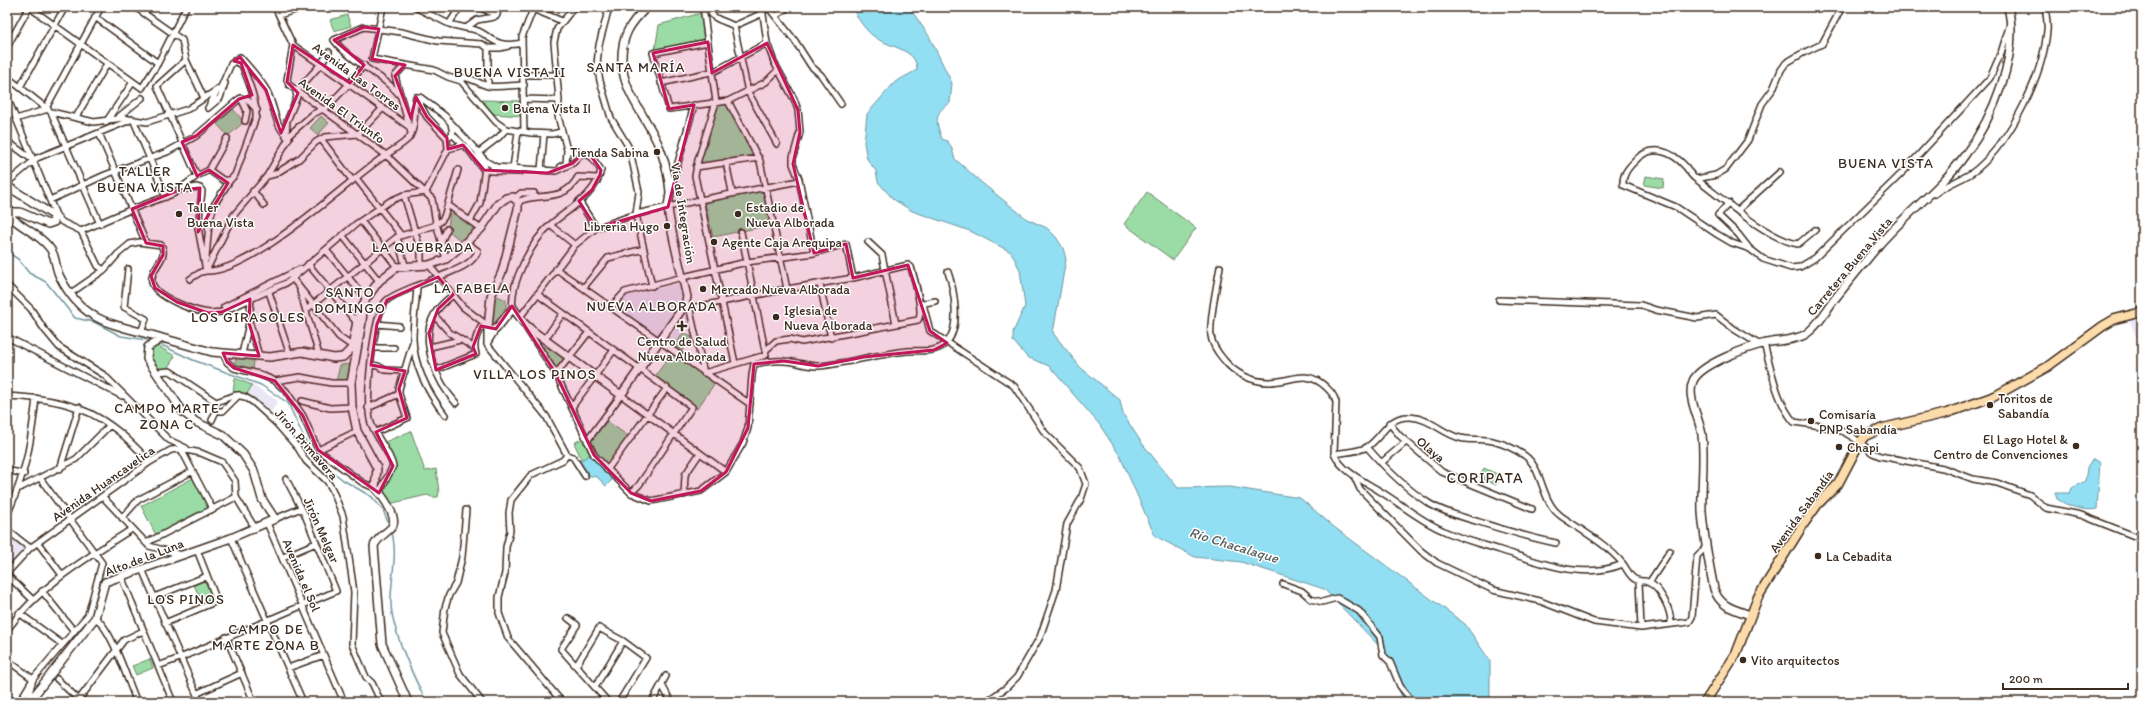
<svg xmlns="http://www.w3.org/2000/svg" width="2149" height="709" viewBox="0 0 2149 709" font-family="Itim,sans-serif">
  <rect width="100%" height="100%" fill="#fff"/>
  <filter id="ink" filterUnits="userSpaceOnUse"><feTurbulence type="fractalNoise" baseFrequency=".025" numOctaves="2"/><feDisplacementMap in="SourceGraphic" scale="8" xChannelSelector="R" yChannelSelector="G"/><feConvolveMatrix kernelMatrix="1 2 1 2 8 2 1 2 1" color-interpolation-filters="sRGB"/></filter>
  <g filter="url(#ink)">
    <path fill="#e9e6f5" d="M682 283 685 300 659 336 618 307 626 296Z
      M688 314 689 323 673 346 666 341Z
      M2142 318V351L2130 321Z
      M252 385 278 401 270 414 247 394Z
      M15 542 23 548 8 568 7 553Z"/>
    <path fill="#9bdca6" stroke="#6b8362" d="M701 13 704 39 655 50 659 25Z
      M347 15 351 26 334 31 330 20Z
      M481 100 522 101V116L493 114Z
      M718 104H727L756 156 699 165Z
      M233 109 244 122 228 136 217 124Z
      M321 116 329 123 318 135 310 128Z
      M1646 176 1664 179 1663 188 1644 185Z
      M764 190 771 225 713 237 705 203Z
      M1147 192 1196 228 1173 260 1124 224Z
      M450 210 474 227 462 242 448 230Z
      M495 295 506 300V307L495 326 490 325Z
      M684 332 692 337 682 351 674 346Z
      M546 344 566 359 557 370 543 347Z
      M156 345 175 356 167 369 158 371 151 361 150 351Z
      M672 352 715 383 697 409 654 378Z
      M236 357 254 360 253 370 234 367Z
      M352 364 348 381 336 382 340 365Z
      M235 378 252 385 247 394 233 392Z
      M607 421 628 436 606 467 596 454 590 443Z
      M411 431 425 471 436 469 439 492 438 497H432L427 495 389 504 383 492 395 466 385 442Z
      M583 438 591 454 582 460 574 443Z
      M1484 468 1501 476 1496 485 1479 477Z
      M193 478 209 507 156 535 141 506Z
      M205 580 213 599 202 603 194 585Z
      M150 659 153 668 136 675 132 666Z"/>
    <path fill="#92def2" stroke="#6f969d" d="M851 7H909L929 36 952 83 950 103C933 113 936 122 942 139L947 141 951 146 955 159 982 183 1027 219 1047 228 1056 237 1063 248 1066 259 1053 333 1080 367 1120 400 1123 414 1141 442 1178 488 1230 487 1300 498 1334 527 1465 624 1490 661V697L1495 702H1404L1382 649 1324 589 1241 562 1195 557 1155 536 1120 456 1099 424 1049 366 1027 357 1013 341V332L1025 306 1020 270 1011 252 970 231 912 211 893 199 878 182 876 171 867 159 864 143 867 114 895 82 917 70C917 49 891 48 876 38 865 31 858 18 851 7Z
      M591 454 612 480 606 486 597 477 586 475 578 462Z
      M2093 459 2100 462 2097 509C2085 512 2067 506 2057 499L2055 493H2070L2072 488 2085 481 2087 468Z"/>
    <g fill="none" stroke-linecap="round" stroke-linejoin="round">
      <path stroke="#6f969d" stroke-width="1.5" d="M7 252 18 259 29 273 46 282 75 318 94 322 121 336 153 341
        M159 344 193 360 261 385 288 403 312 455 343 480 372 497 383 510 389 525
        M391 531C399 551 390 582 391 604 392 630 414 679 427 702"/>
      <g stroke="#3b2a1e" stroke-width="8">
        <path id="street" d="M29 7 142 88 158 63 186 7
          M135 7 182 40 186 60 204 98
          M275 7 293 45 287 80 289 85 386 155 432 199 436 223 446 259
          M383 7 372 59 405 65
          M415 7 449 24 466 28
          M479 7 497 15
          M501 7 494 17 477 20 466 28C491 30 489 50 522 43
          M528 7 562 21
          M609 7 599 45 597 64 600 81 611 118 628 146 631 155 639 192 636 214 652 286
          M703 7 716 102 698 160 695 176 735 363
          M708 7C711 20 724 20 734 26
          M762 7 767 43 774 62 794 99 798 110 800 132 793 157V164L799 179 814 253
          M768 7 795 41 811 66 821 75 841 104
          M1842 7 1822 44 1801 54 1786 63 1781 70 1773 89 1762 104 1748 140 1726 169 1716 175 1696 179C1691 176 1689 171 1686 167 1672 151 1651 143 1635 161 1628 168 1622 175 1623 185L1676 207 1715 233 1732 243 1750 249 1763 259 1791 268 1800 267 1815 258 1903 172 1990 78 2001 53 2009 27
          M279 15 305 7
          M776 16 788 7
          M95 17 158 63
          M449 24 460 7
          M734 26 748 92 777 144
          M734 26 763 13
          M708 42 653 53 669 109 728 101 766 82 778 70
          M293 45 408 126
          M7 47 29 7
          M186 60 157 86 197 176
          M523 75H558
          M7 77 51 112 94 122 123 118 147 122 188 109 221 87 231 64 240 57C250 68 260 79 267 91 275 107 275 128 289 138L267 176 233 216 206 271 201 272 190 279
          M455 78C469 75 476 83 488 86 499 88 513 85 524 85
          M661 83 715 71 767 43
          M488 86V48
          M20 87 65 7
          M7 97 56 215 62 222 81 231 132 209 173 194 197 176 209 170 227 138
          M416 97H420L445 116 451 123 453 135 469 150 484 170 490 171 496 167 556 171 573 163 582 154
          M416 97 427 117 447 138
          M241 98 247 111 245 121
          M402 98C384 74 352 64 334 40L364 27 401 32 438 41 482 44 488 48H500L508 46
          M524 99 559 100
          M728 101 760 161 787 289
          M46 108 101 7
          M208 108 220 98 225 83
          M208 108 218 89
          M324 110 350 83 364 65
          M51 112 100 224
          M76 117 107 64
          M16 119 48 109
          M116 119 142 98
          M106 122 133 82
          M452 124 477 151 485 167 480 203 470 221
          M524 132 522 37 534 7
          M99 133 146 243
          M411 133 395 76 405 65 434 70 448 77 461 81 496 122 506 129 531 133 552 134 561 132
          M286 136 287 121 297 97 296 92 321 64 329 52
          M287 137 313 114 323 109
          M321 139 352 180
          M7 141 34 161
          M448 149 463 145
          M726 162 732 192
          M561 166 566 164 567 150
          M496 167 487 162 478 153 499 137 506 129
          M696 167 759 158
          M513 168 518 132
          M544 169 541 170 544 134
          M209 170 223 180H230L235 175 256 117C257 101 248 80 242 65L234 61
          M490 171 519 172
          M267 176 275 174 299 159 316 142 325 137 358 134 383 108
          M356 178 401 235
          M1696 179C1722 198 1767 239 1798 244L1815 230
          M7 183 37 158 133 119 166 197
          M671 188 694 105
          M179 190 197 187 200 188 202 191 198 228 206 271C245 273 321 205 352 181 363 172 374 163 386 155 393 150 402 145 408 139 417 128 413 110 416 97
          M253 191 264 205
          M426 192 448 149 447 138 453 135
          M1935 194C1947 183 1964 180 1977 169 2011 140 2043 76 2047 31 2048 23 2046 15 2045 7
          M404 195 421 252V265
          M515 198 521 193H534
          M50 200 105 175 167 152 196 136 239 99H247L257 110
          M579 201 596 228
          M518 202C535 191 563 205 578 177L598 178
          M1729 203 1718 215 1738 234 1749 248
          M448 205 481 229
          M1738 210 1780 172
          M361 221 397 267
          M436 223 440 222 444 217 458 170
          M550 225 575 245
          M81 231 98 266 104 270
          M343 236 379 281
          M397 237 405 265
          M441 242 447 229
          M868 242 882 255 896 324
          M326 250 366 299
          M206 259 209 223 214 205 230 180
          M308 264 357 323
          M429 265 463 307 487 325
          M1220 267C1217 284 1209 321 1211 336 1212 345 1218 353 1224 360 1234 373 1252 382 1269 382 1292 382 1306 368 1326 387 1331 392 1334 395 1336 402L1334 454C1343 472 1362 480 1378 490 1400 503 1419 520 1442 530 1460 539 1481 544 1500 550 1539 562 1582 581 1623 564
          M128 269 124 307 146 319 141 332
          M556 269 750 404
          M292 278 339 337 352 346
          M820 284 831 338
          M7 285 31 309 44 329 59 347 104 375 169 440 186 448
          M417 287C416 304 413 322 413 339 414 367 429 394 445 415
          M584 287 608 258 644 249
          M300 291 319 355
          M269 292 289 352
          M71 293 104 270 118 254 130 244 139 242 161 245C170 258 149 268 152 282 154 297 196 312 210 313 214 313 218 312 222 312L288 282 356 224 390 201 404 195 426 192
          M537 294 692 407 639 485 631 493
          M453 295C445 301 439 306 434 315 419 342 437 382 456 403
          M1499 300 1641 305 1656 310 1697 318 1716 315 1734 329 1760 345
          M920 304 935 301
          M923 304 930 331 1014 386 1045 433 1080 468 1086 484 1081 499 1067 524 1056 590 1040 637 1017 677 1006 688 985 702
          M612 306 625 292 683 277 747 262 814 253 846 244 853 278
          M689 306 704 373 766 355 741 232
          M224 307 300 269
          M513 308C509 285 532 241 550 225 568 209 596 196 601 170L591 156 567 150 558 116 559 100 554 42 557 29 574 7
          M306 310 397 237 436 225
          M681 310 787 289 853 278 908 265 911 267C914 277 924 313 918 320L802 342 790 339 776 341 766 350
          M434 315 450 333 473 347
          M520 317 575 245 596 228 636 214 700 200 799 181
          M250 324 259 356
          M377 324 399 326
          M487 326V344L546 416 567 455 573 457 585 476
          M525 326 556 374 594 455 631 493 651 501 701 491 726 472 743 443 748 428 752 375 755 358
          M7 337 122 396
          M545 339 563 313
          M487 344 496 329
          M1764 344C1772 370 1776 401 1794 422L1821 426 1844 432 1854 438 1873 453 1880 456 1943 468 1973 479 1997 483 2030 495 2046 508 2081 515 2142 539
          M430 347 460 340
          M374 348H394
          M223 353 227 362 234 368 259 374 275 381 300 377 331 383H351
          M242 354 249 323 251 299
          M754 364C763 362 774 360 784 361 796 361 807 367 820 366 849 363 877 354 907 351 920 350 937 354 947 342 961 327 954 289 948 272
          M371 365 378 366 385 370 405 371
          M436 370 476 354C473 344 476 336 481 327L487 325
          M157 372 170 371 216 402 236 395 245 397 253 402 277 424 298 448 306 461 327 481 332 489 343 516 354 592 352 644 366 677 372 683 381 702
          M556 374 589 332
          M275 381 286 391 303 416 318 450 363 483 375 488
          M7 396C46 398 82 403 114 428 127 437 138 450 150 462
          M302 401 330 408 352 407
          M572 407 614 350
          M368 408 399 394V389L413 342
          M212 420 216 411H223L239 395
          M1389 423 1400 436 1442 472 1532 509
          M376 432 407 418 399 394
          M587 441 621 395 726 472
          M1367 447C1385 468 1406 489 1430 504 1445 513 1463 517 1479 522 1505 530 1530 538 1556 543
          M181 449 213 510
          M318 450 357 431
          M1334 454C1344 452 1359 452 1367 447 1383 437 1387 416 1410 417 1430 418 1443 434 1460 438 1472 441 1485 438 1496 442 1505 444 1516 450 1524 455 1544 469 1540 501 1561 516 1582 531 1607 544 1623 564 1626 568 1628 573 1632 577 1637 582 1639 580 1645 581 1660 585 1671 610 1671 623
          M1381 463 1406 442
          M60 469 79 407
          M7 470 24 474
          M607 470 667 388
          M1355 478 1360 489 1421 551 1437 563 1493 590 1540 601 1594 622 1641 628 1689 622 1692 617 1697 556 1706 547
          M20 488 76 459 110 425
          M379 493 393 466C389 450 376 438 371 423 364 405 373 314 386 301 395 292 426 283 439 277 452 271 472 266 478 251L467 243
          M684 495 685 475 700 453
          M103 497 149 546 182 555
          M466 510 462 557 456 583 449 595 445 608 442 633 460 674 482 702
          M7 515C26 473 31 443 36 398
          M122 518 138 500 193 471
          M275 519 301 508
          M267 523 344 702
          M7 530 30 548
          M231 538 303 702
          M38 543 62 575
          M146 543 236 497
          M283 557 316 543
          M142 569 200 702
          M7 573 30 548 150 462 171 450 181 449 201 453 222 462 235 481 236 497 255 528
          M7 575 33 600
          M121 576 173 702
          M1639 581 1641 628
          M1649 583 1670 551
          M1283 584 1302 591 1311 599 1322 602 1337 598 1359 611 1380 637 1383 655 1390 662 1400 686 1413 702
          M42 591 74 631
          M154 597 207 576
          M19 613 62 644
          M95 618C112 628 128 683 137 702
          M568 618 577 625 561 649 608 702
          M165 623 217 601 197 550
          M7 630C39 586 87 558 132 529
          M226 637 254 702
          M7 660 33 679 30 690 29 701
          M158 666 180 658 336 591 305 515 286 479
          M576 666 599 628 623 641 646 658 619 702
          M288 668 324 655
          M57 679 81 702
          M662 685 671 702
          M595 687 623 641
          M198 693 242 673
          M19 702 33 679 88 615 102 563 40 478
          M77 702 124 640 143 631
          M562 702 508 638 499 613V597L505 573 506 547 510 531 509 513 511 500 531 475 563 460 567 455
          M652 702 666 676"/>
      </g>
      <g stroke="#3b2a1e" stroke-width="10">
        <path id="secondary" d="M7 186 53 215 54 222 48 224 20 212H9L12 218C23 228 38 234 48 246 57 255 54 266 60 277 84 325 116 324 162 338
          M363 310 362 322 351 383 352 407 357 431 377 468 375 488C382 495 400 519 391 528 385 534 377 538 374 546L382 644 408 702
          M1750 615C1734 609 1720 607 1714 589 1709 564 1704 538 1702 512 1701 487 1705 461 1702 435 1700 419 1686 397 1693 381 1700 364 1749 347 1766 343 1779 340 1795 341 1806 334 1819 325 1825 312 1834 300 1848 282 1863 264 1878 246 1905 214 1941 189 1965 155 1993 118 2020 54 2008 7
          M29 702 95 618 105 582 231 538 275 519 262 499 254 471 243 454 223 435 196 422 183 412 147 359 148 347 162 338 212 352 270 357 302 352 334 358 343 357 352 348 358 316 366 299 379 281 397 267 429 265 446 259 481 229 498 204 506 198 513 197 518 202V209L502 272 491 296 488 328 491 331 496 329 513 308 524 323 533 331 621 395 685 305 687 297C681 270 671 234 668 208 668 203 670 197 670 192 669 179 666 166 662 154 652 122 624 97 622 63 621 37 629 24 647 7"/>
      </g>
      <g stroke="#3b2a1e" stroke-width="11">
        <path id="primary" d="M1705 702 1736 654 1758 597 1803 525 1818 504 1838 484 1860 442 1865 436 1883 428 1947 413 1995 396 2047 367 2103 326 2115 319 2142 312"/>
      </g>
      <use href="#street" stroke="#fff" stroke-width="5"/>
      <use href="#secondary" stroke="#fff" stroke-width="7"/>
      <use href="#primary" stroke="#fddcac" stroke-width="8"/>
    </g>
  </g>
  <path fill="#c2185b" fill-opacity="0.2" stroke="#c2185b" stroke-width="3" stroke-linejoin="round" d="M364 27 379 29 372 59 405 65 395 76 411 118 416 97 427 117 447 138 448 149 463 145 484 170 548 173 573 163 582 154 591 156 601 170 600 175 592 190 579 201 596 228 668 207 694 105 669 109 653 53 708 42 712 73 767 43 798 110 800 132 793 164 814 253 846 244 853 278 908 265 930 331 947 343 934 350 864 357 818 366 784 361 754 364 748 428 726 472 701 491 651 501 631 493 594 455 556 374 512 306 496 329 481 326 473 347 476 354 436 370 429 333 438 309 453 295 438 277 387 300 377 324 371 365 405 371 399 389 407 418 376 432 393 466 379 493 318 450 303 416 275 381 234 368 227 362 223 353 259 356 249 323 250 299 222 312 208 313 177 302 155 288 151 276 163 255V246L146 243 132 209 179 190 200 188 198 232 228 183 209 170 197 176 182 142 196 136 239 99 252 95 241 63 234 61 240 57 266 90 281 133 298 93 287 82 293 45 350 83 364 65 334 40Z"/>
  <g fill="#3b2a1e" stroke="#fff" stroke-width="1.5">
    <circle cx="505" cy="108" r="4"/>
    <circle cx="657" cy="152" r="4"/>
    <circle cx="179" cy="214" r="4"/>
    <circle cx="738" cy="214" r="4"/>
    <circle cx="667" cy="226" r="4"/>
    <circle cx="714" cy="242" r="4"/>
    <circle cx="703" cy="289" r="4"/>
    <circle cx="776" cy="317" r="4"/>
    <path d="M680 320h4v4h4v4h-4v4h-4v-4h-4v-4h4z"/>
    <circle cx="1990" cy="405" r="4"/>
    <circle cx="1811" cy="421" r="4"/>
    <circle cx="2076" cy="446" r="4"/>
    <circle cx="1839" cy="447" r="4"/>
    <circle cx="1818" cy="556" r="4"/>
    <circle cx="1743" cy="660" r="4"/>
  </g>
  <g text-anchor="middle" stroke-width="3" stroke-linejoin="round" paint-order="stroke">
    <g font-size="13" fill="#3b2a1e" stroke="#fff">
      <text transform="translate(357 76) rotate(36)" y="5">Avenida Las Torres</text>
      <text transform="translate(342 110) rotate(36)" y="5">Avenida El Triunfo</text>
      <text transform="translate(684 213) rotate(81)" y="5">Vía de Integración</text>
      <text transform="translate(1849 266) rotate(-50)" y="5">Carretera Buena Vista</text>
      <text transform="translate(307 444) rotate(49)" y="5">Jirón Primavera</text>
      <text transform="translate(1431 449) rotate(40)" y="5">Olaya</text>
      <text transform="translate(103 483) rotate(-35)" y="5">Avenida Huancavelica</text>
      <text transform="translate(1801 511) rotate(-54)" y="5">Avenida Sabandía</text>
      <text transform="translate(322 530) rotate(66)" y="5">Jirón Melgar</text>
      <text transform="translate(144 557) rotate(-21)" y="5">Alto de la Luna</text>
      <text transform="translate(302 575) rotate(67)" y="5">Avenida el Sol</text>
    </g>
    <g font-size="13" fill="#3b2a1e" stroke="#fff" text-anchor="start">
      <text x="513" y="113">Buena Vista II</text>
      <text x="649" y="157" text-anchor="end">Tienda Sabina</text>
      <text x="187" y="212">Taller<tspan x="187" dy="15">Buena Vista</tspan></text>
      <text x="746" y="212">Estadio de<tspan x="746" dy="15">Nueva Alborada</tspan></text>
      <text x="659" y="231" text-anchor="end">Libreria Hugo</text>
      <text x="722" y="247">Agente Caja Arequipa</text>
      <text x="711" y="294">Mercado Nueva Alborada</text>
      <text x="784" y="315">Iglesia de<tspan x="784" dy="15">Nueva Alborada</tspan></text>
      <text x="682" y="346" text-anchor="middle">Centro de Salud<tspan x="682" dy="15">Nueva Alborada</tspan></text>
      <text x="1998" y="403">Toritos de<tspan x="1998" dy="15">Sabandía</tspan></text>
      <text x="1819" y="419">Comisaría<tspan x="1819" dy="15">PNP Sabandía</tspan></text>
      <text x="2068" y="444" text-anchor="end">El Lago Hotel &amp;<tspan x="2068" dy="15">Centro de Convenciones</tspan></text>
      <text x="1847" y="452">Chapi</text>
      <text x="1826" y="561">La Cebadita</text>
      <text x="1751" y="665">Vito arquitectos</text>
    </g>
    <g font-size="14" letter-spacing="1" fill="#3b2a1e" stroke="#fff">
      <text x="636" y="72">SANTA MARÍA</text>
      <text x="510" y="77">BUENA VISTA II</text>
      <text x="1886" y="168">BUENA VISTA</text>
      <text x="145" y="176">TALLER<tspan x="145" dy="16">BUENA VISTA</tspan></text>
      <text x="423" y="252">LA QUEBRADA</text>
      <text x="472" y="293">LA FABELA</text>
      <text x="350" y="297">SANTO<tspan x="350" dy="16">DOMINGO</tspan></text>
      <text x="652" y="311">NUEVA ALBORADA</text>
      <text x="248" y="322">LOS GIRASOLES</text>
      <text x="535" y="379">VILLA LOS PINOS</text>
      <text x="167" y="413">CAMPO MARTE<tspan x="167" dy="16">ZONA C</tspan></text>
      <text x="186" y="604">LOS PINOS</text>
      <text x="266" y="634">CAMPO DE<tspan x="266" dy="16">MARTE ZONA B</tspan></text>
    </g>
    <g font-size="14" font-style="italic" fill="#55605e" stroke="#fff">
      <text transform="translate(1234 545) rotate(17)" y="5">Río Chacalaque</text>
    </g>
    <g font-size="15" letter-spacing="1" fill="#3b2a1e" stroke="#fff">
      <text x="1485" y="483">CORIPATA</text>
    </g>
  </g>
  <rect width="2149" height="709" fill="none" stroke="#fff" stroke-width="24"/>
  <rect x="12" y="12" width="2125" height="685" fill="none" stroke="#3b2a1e" stroke-width="1.5" filter="url(#ink)"/>
  <path d="M2003 683v6h125v-6" fill="none" stroke="#3b2a1e" stroke-width="2"/>
  <text x="2009" y="683" font-size="12" fill="#3b2a1e" stroke="#ffffff" stroke-width="3" paint-order="stroke">200 m</text>
</svg>
